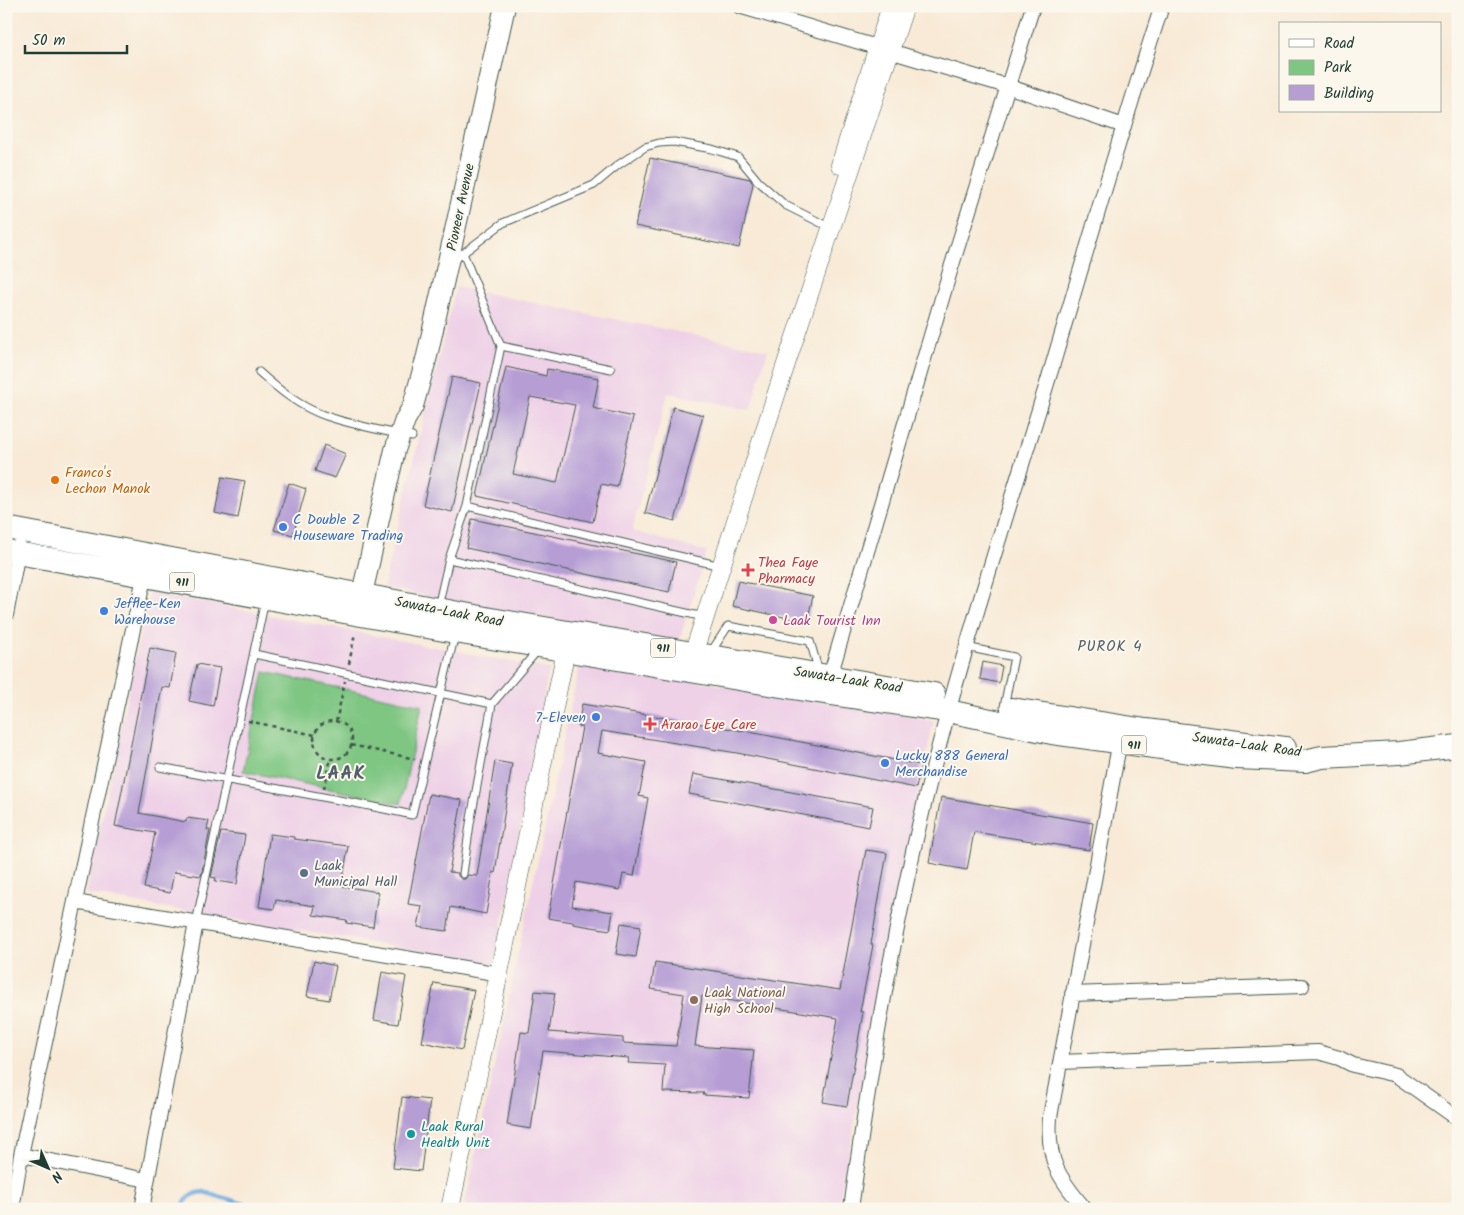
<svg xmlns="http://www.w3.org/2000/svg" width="1464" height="1215" viewBox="0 0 1464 1215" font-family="Kalam,sans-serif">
  <rect width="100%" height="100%" fill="#fbf7ec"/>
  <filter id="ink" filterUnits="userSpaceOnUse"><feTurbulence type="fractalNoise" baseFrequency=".02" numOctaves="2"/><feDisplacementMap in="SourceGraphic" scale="10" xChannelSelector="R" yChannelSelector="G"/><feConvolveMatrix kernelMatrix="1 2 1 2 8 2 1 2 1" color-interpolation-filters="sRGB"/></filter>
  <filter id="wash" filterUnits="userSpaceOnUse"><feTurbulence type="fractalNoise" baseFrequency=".0096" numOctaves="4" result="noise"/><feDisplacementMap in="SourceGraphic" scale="20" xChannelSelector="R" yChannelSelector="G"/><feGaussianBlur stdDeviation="1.12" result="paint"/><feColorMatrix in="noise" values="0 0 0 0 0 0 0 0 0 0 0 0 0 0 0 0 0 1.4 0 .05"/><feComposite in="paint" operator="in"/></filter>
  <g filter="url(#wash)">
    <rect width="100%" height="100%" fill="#f8ead7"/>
    <path fill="#eed0e7" d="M456 287 768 350 750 410 668 393 632 531 707 552 678 644 383 588Z
      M149 592 549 669 495 964 86 894Z
      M580 662 934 720 919 792 838 1209H464Z"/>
    <path fill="#7ec682" stroke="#4e825b" d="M264 672 422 705 401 804 243 771Z"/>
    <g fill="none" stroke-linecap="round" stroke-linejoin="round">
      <path stroke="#71abe1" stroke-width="4.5" d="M181 1209C188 1197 190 1193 204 1192L261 1209"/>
    </g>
    <g id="blocks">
      <path fill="#b69ed5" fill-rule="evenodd" d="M650 158 750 179 753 184 739 248 635 226Z
        M506 367 546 376 547 369 599 378 593 408 633 417 617 487 601 484 593 522 477 496ZM530 397 575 405 557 483 513 474Z
        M452 377 481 383 452 512 423 505Z
        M673 407 703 415 675 521 645 513Z
        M324 445 346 454 335 478 315 471Z
        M222 477 245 481 238 518 215 513Z
        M289 483 306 489 293 535 274 530Z
        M472 519 676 562 669 592 466 548Z
        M738 581 813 596 807 622 732 606Z
        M150 648 176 653 170 688 162 687 139 813 186 822 187 818 209 821 207 830H210L201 876 174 872 170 893 144 888 155 833 115 826Z
        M983 662 1002 666 999 683 980 679Z
        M197 664 220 668 213 706 189 701Z
        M582 704 744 731 921 765 916 788 737 753 602 731 598 753 646 762 639 796 648 798 634 876 623 874 620 890 576 882 572 906 613 912 610 930 573 924V922L548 918 582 727H578Z
        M495 761 512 764 495 873 493 872 486 914 451 907 447 931 418 927 422 906 408 904 429 794 462 800 449 872 458 873V876L462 879H465L468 875 477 876Z
        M693 774 873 807 869 827 689 794Z
        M941 797 1093 823 1089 850 974 832 967 870 929 863Z
        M221 832 245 835 237 884 215 881 216 878 211 877Z
        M270 834 294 837V839L348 846 342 886 378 892 373 927 346 923 347 920 313 915 315 906 276 900 274 909 259 907Z
        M866 850 887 853 871 944 873 945 860 1012H863L847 1106 823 1102 838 1018 702 996 695 1046 754 1050 749 1098 703 1095 704 1093 663 1092 665 1065 628 1063 629 1058 543 1051 531 1129 507 1125 521 1032 529 1033 535 991 555 993 549 1032 623 1038V1043L676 1046 684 994 651 989 655 962 840 990Z
        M621 923 641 926 636 957 616 954Z
        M314 961 336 966 329 1000 307 996Z
        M382 972 406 976 398 1024 374 1020Z
        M434 983 474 990 462 1050 422 1042Z
        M402 1097 430 1100 421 1171 393 1168Z"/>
    </g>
  </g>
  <g filter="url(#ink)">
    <use href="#blocks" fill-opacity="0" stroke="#40574c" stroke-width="1"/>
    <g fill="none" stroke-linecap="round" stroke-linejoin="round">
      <g stroke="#40574c" stroke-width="9">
        <path id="service" d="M454 260 503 223 594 185 618 165 645 147 659 143 674 142 712 149 738 157 758 181 785 205 821 223
          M501 346 611 369
          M259 372C279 390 300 407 326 416 352 425 385 431 412 437
          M467 506 721 566
          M449 559 704 617
          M438 607 449 559 467 506 501 346 463 253
          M966 647 1014 657 1004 707
          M711 652 728 626 810 641 819 672
          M254 654 492 704
          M160 767C244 784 328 796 412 815L455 634
          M463 874 470 824 492 704 538 650
          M196 923 265 600
          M309 1208 311 1209"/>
      </g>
      <g stroke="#40574c" stroke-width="16">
        <path id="minor" d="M739 6 1007 86 1124 126
          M6 615 19 547
          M828 683 951 268 1033 6
          M75 902 500 974
          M1072 994 1302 986
          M1060 1062 1318 1052 1339 1058 1353 1065 1396 1075 1454 1116
          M21 1155 147 1180
          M12 1209 21 1155 146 568
          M142 1209 196 923
          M851 1209C867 1089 887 969 913 852 949 691 1001 534 1049 377 1086 253 1121 129 1162 6
          M1085 1209C1057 1176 1047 1160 1050 1117L1121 735"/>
      </g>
      <g stroke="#40574c" stroke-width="19">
        <path id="tertiary" d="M840 165 891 6
          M690 664 786 364 905 6
          M450 1209 566 650"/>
      </g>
      <g stroke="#40574c" stroke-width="22">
        <path id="secondary" d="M358 611 395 450 405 420 413 406 427 356 505 6"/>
      </g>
      <g stroke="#40574c" stroke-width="24">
        <path id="primary" d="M6 528 491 619 934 694
          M6 551 455 632 824 693 948 711 1052 733 1198 753 1237 758 1305 761 1322 757 1399 753 1458 746
          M1012 709 1146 730 1285 748"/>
      </g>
      <path stroke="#40574c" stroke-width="2.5" stroke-dasharray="4 4" stroke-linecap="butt" d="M349 664 355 633
        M248 721 315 735
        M314 740a19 19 0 1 1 38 0a19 19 0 1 1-38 0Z
        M336 722 345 681
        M351 745 415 759
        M324 789 331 758"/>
      <use href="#service" stroke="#fff" stroke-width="7"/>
      <use href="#minor" stroke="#fff" stroke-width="14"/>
      <use href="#tertiary" stroke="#fff" stroke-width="18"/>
      <use href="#secondary" stroke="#fff" stroke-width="20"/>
      <use href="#primary" stroke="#fff" stroke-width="22"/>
    </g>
  </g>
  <circle fill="#e8710a" stroke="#fbf7ec" stroke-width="2" cx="55" cy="480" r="5"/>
  <g fill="#3f7fe0" stroke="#fbf7ec" stroke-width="2">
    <circle cx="283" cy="527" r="5"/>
    <circle cx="104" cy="611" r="5"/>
    <circle cx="596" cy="717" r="5"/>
    <circle cx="885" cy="763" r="5"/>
  </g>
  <g fill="#e0444e" stroke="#fbf7ec" stroke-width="2">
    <path d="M745.5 562.5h5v5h5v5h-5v5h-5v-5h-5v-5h5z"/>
    <path d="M647.5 716.5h5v5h5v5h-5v5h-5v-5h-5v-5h5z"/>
  </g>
  <circle fill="#d1479c" stroke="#fbf7ec" stroke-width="2" cx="773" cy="620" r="5"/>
  <circle fill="#5c6f8a" stroke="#fbf7ec" stroke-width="2" cx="304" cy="873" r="5"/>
  <circle fill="#8d6e63" stroke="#fbf7ec" stroke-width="2" cx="694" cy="1000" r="5"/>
  <circle fill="#0f9aa8" stroke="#fbf7ec" stroke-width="2" cx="411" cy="1134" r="5"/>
  <g text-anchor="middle" stroke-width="4" stroke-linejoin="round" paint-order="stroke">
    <g fill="#fbf7ec" stroke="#61756b" stroke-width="1">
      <rect x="169.5" y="572.5" width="25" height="19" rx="4"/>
      <rect x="650.5" y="638.5" width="25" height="19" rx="4"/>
      <rect x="1121.5" y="735.5" width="25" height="19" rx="4"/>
    </g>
    <g font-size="12" font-weight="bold" fill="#1f3d34">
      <text x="182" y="586">911</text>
      <text x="663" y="652">911</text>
      <text x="1134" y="749">911</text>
    </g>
    <g font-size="14" fill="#1f3d34" stroke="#fbf7ec">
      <text transform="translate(460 207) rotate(-78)" y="5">Pioneer Avenue</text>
      <text transform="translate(449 611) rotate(11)" y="5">Sawata-Laak Road</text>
      <text transform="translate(848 679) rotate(9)" y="5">Sawata-Laak Road</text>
      <text transform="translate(1247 744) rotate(8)" y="5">Sawata-Laak Road</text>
    </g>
    <g font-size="14" fill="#c56008" stroke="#fbf7ec" text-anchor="start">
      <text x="65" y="477">Franco's<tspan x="65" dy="16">Lechon Manok</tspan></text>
    </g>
    <g font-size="14" fill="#366cbe" stroke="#fbf7ec" text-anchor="start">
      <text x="293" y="524">C Double Z<tspan x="293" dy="16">Houseware Trading</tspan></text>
      <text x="114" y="608">Jefflee-Ken<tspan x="114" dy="16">Warehouse</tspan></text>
      <text x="586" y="722" text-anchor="end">7-Eleven</text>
      <text x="895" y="760">Lucky 888 General<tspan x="895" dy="16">Merchandise</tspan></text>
    </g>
    <g font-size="14" fill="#be3a42" stroke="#fbf7ec" text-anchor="start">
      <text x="758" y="567">Thea Faye<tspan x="758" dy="16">Pharmacy</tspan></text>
      <text x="661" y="729">Ararao Eye Care</text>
    </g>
    <g font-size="14" fill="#b23c85" stroke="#fbf7ec" text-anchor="start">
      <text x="783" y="625">Laak Tourist Inn</text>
    </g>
    <g font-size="14" fill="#4e5e75" stroke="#fbf7ec" text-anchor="start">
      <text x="314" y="870">Laak<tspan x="314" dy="16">Municipal Hall</tspan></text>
    </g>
    <g font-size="14" fill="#785e54" stroke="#fbf7ec" text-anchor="start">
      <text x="704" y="997">Laak National<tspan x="704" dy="16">High School</tspan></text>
    </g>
    <g font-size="14" fill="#0d838f" stroke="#fbf7ec" text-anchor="start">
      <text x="421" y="1131">Laak Rural<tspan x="421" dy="16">Health Unit</tspan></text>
    </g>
    <g font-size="15" letter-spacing="1" fill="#545f6c" stroke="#fbf7ec">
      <text x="1110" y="651">PUROK 4</text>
    </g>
    <g font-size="19" font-weight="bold" letter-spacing="1" fill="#545f6c" stroke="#fbf7ec">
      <text x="341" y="779">LAAK</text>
    </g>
  </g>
  <rect width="1464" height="1215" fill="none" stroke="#fbf7ec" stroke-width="25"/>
  <rect x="1279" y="22" width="162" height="90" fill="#fbf7ec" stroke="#a3ada2"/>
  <rect x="1289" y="39" width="25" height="8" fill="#ffffff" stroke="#a3ada2"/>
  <text x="1324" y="48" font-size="15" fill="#1f3d34">Road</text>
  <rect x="1289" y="60" width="25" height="15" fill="#7ec682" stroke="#a3ada2"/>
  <text x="1324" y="72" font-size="15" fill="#1f3d34">Park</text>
  <rect x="1289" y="85" width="25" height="15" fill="#b69ed5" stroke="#a3ada2"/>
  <text x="1324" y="98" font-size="15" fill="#1f3d34">Building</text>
  <g transform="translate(48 1168) rotate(135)" stroke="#fbf7ec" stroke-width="4" paint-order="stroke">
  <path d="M0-4L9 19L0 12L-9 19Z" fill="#1f3d34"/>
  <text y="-8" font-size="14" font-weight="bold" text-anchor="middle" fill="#1f3d34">N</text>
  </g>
  <path d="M25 45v8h102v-8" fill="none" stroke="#1f3d34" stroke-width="2.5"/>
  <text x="32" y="45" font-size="15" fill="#1f3d34" stroke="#fbf7ec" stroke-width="4" paint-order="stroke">50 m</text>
</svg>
